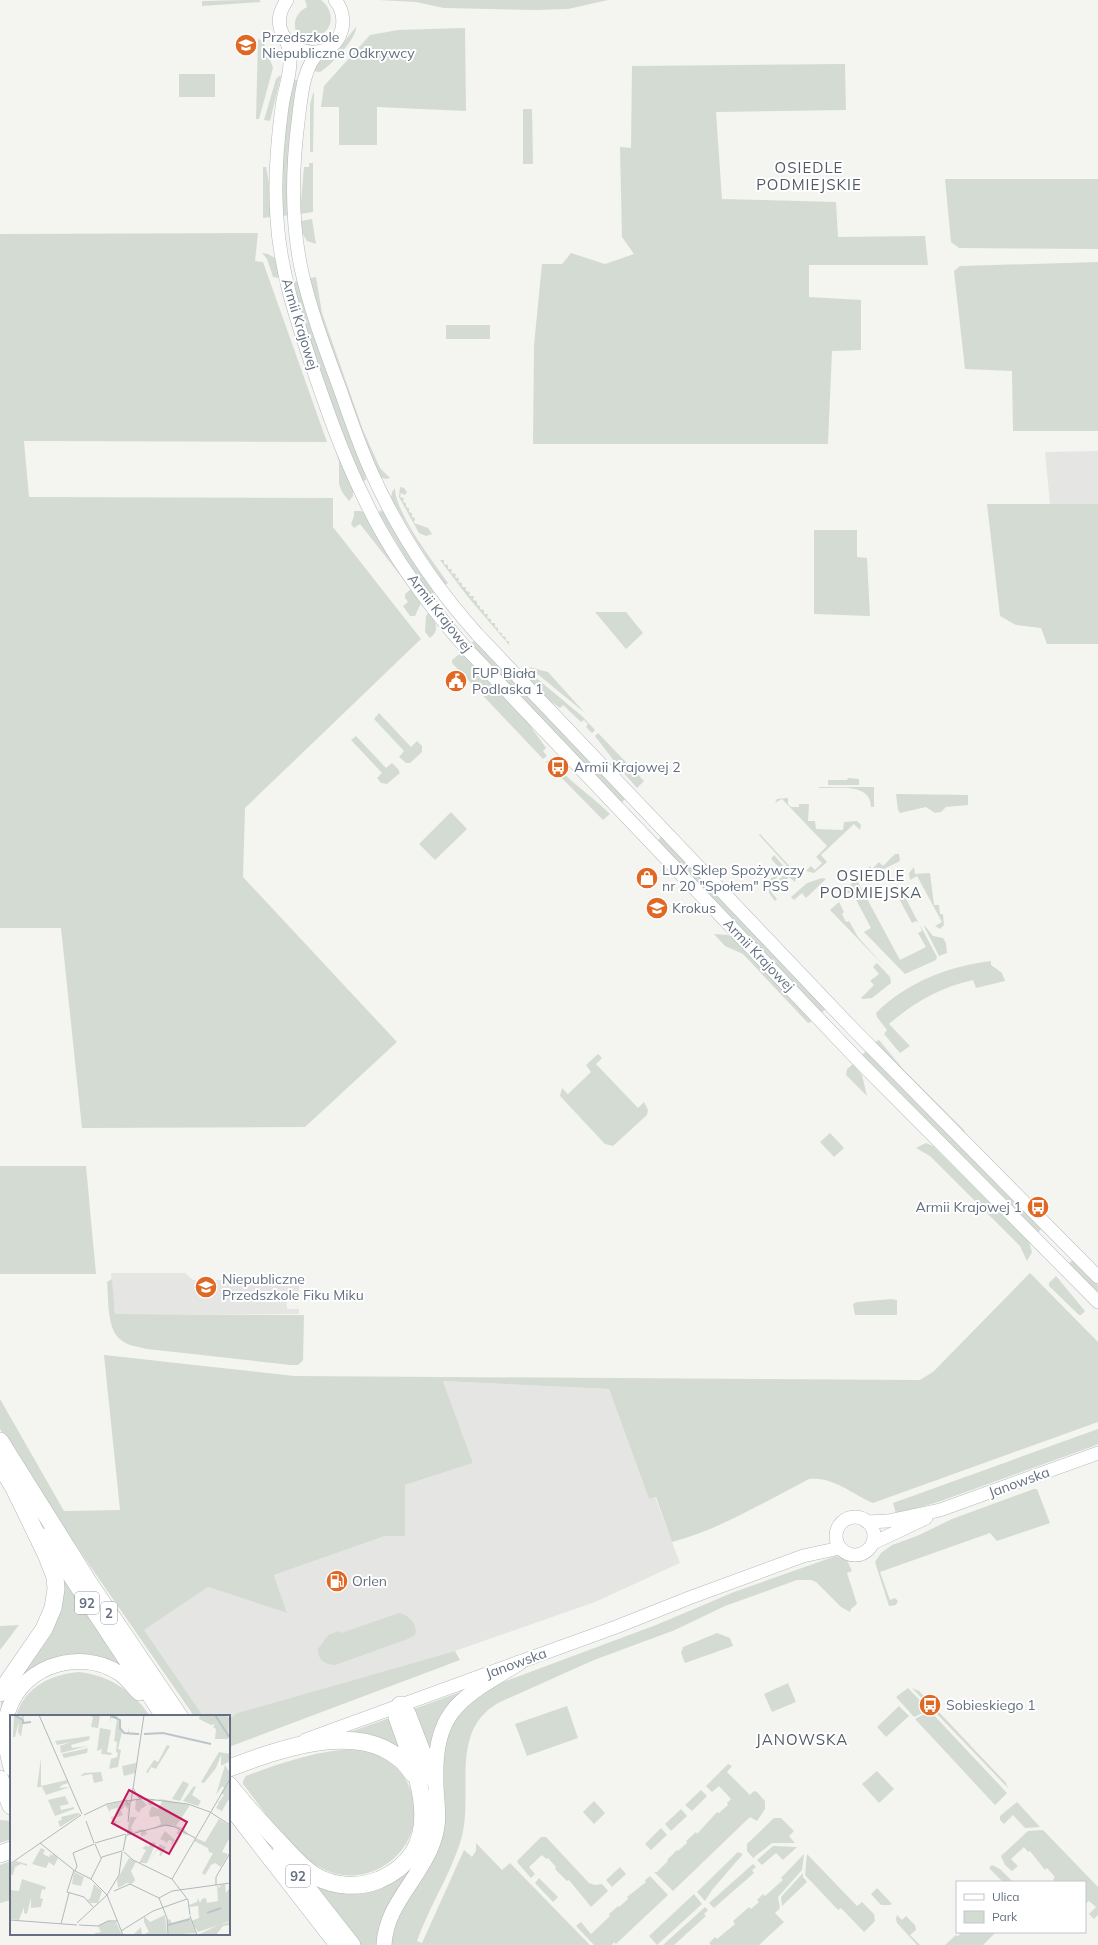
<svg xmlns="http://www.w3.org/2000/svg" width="1098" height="1945" viewBox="0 0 1098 1945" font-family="Mulish,sans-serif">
  <rect width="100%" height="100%" fill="#f4f5f0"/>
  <path fill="#e5e6e4" d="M1098 451V504H1050L1045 452Z
    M111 1273H185L193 1280H249V1277H299V1295H286L287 1309H299V1314H115Z
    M443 1381 609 1389 649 1499 655 1497 680 1563 595 1602 455 1651 237 1713 229 1719V1716H203L143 1630 208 1587 287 1613 274 1575 385 1536H405V1485L473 1463Z"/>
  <path fill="#d4dbd2" d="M245 0H259L261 2 202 6V1Z
    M305 0H321C337 12 333 35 312 37L309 45C292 37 289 16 307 7Z
    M378 0H608L568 9 536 10 444 8 416 2Z
    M356 27C358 37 330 67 320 72L314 71 319 62 339 48Z
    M465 28 466 111 377 107V145H339V107H321L324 86 370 35 398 30Z
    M258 39 263 41 273 68 259 119H256Z
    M845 64 846 110 716 112 722 199 836 202 838 237 925 236 928 265H809V297L861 300V350L832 351 828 444H533L534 345 542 264H562L571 253 605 264 634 254 622 237 620 147 631 148 632 66Z
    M179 74H215V97H179Z
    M279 76H281L270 121 264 120 276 79Z
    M293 79 299 81 289 215 283 216C279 170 285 124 293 79Z
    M313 93H314L313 152H310V105Z
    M523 109H532L533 164H523Z
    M309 163H313V212L300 214 304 167H309Z
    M263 167H266L269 183 271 217 263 218Z
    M945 179H1098V249L959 248 951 242Z
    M312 219 316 244 307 241 302 233 301 221Z
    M258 233 255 261 263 262 327 442 24 441 29 497 333 498V527L421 639 245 808 243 877 397 1042 305 1127 82 1128 61 928H0V234Z
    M262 253 268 254 275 258 280 278 273 277 267 259Z
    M1098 262V431H1013L1012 371 965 369 954 271 960 266Z
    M316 277 322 313 363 430 380 468 390 478 386 479 380 477 358 423 314 298 310 278Z
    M298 281 365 470 366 480 363 481 360 475C333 412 310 348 292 282Z
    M446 325H490V339H446Z
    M332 437 353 487V496L349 501 342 492 339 484V462Z
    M400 487 404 488 407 492 405 495 401 493 400 497 404 498 403 502 406 503V507L409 508V512L412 513V517L415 518 414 523 428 528 432 534 426 536 419 533 399 497Z
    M395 488C395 512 433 562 448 583L445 585 418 544 391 498 392 492Z
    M987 504H1098V644H1047L1041 628 1016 625 1000 616Z
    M380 510 384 512 436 592 431 596 411 567 379 514Z
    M354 511H361L365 513 421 603 415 616H410L403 606 408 602 405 598V594L411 589 360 524 354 528 351 524 354 516Z
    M814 530H857V557L867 558 870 616 814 614Z
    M440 560H444V564L448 565V569H452L451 573 456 574 455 578H459L458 582 462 583V587H466V591L470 592 469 596H474L473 600 477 601V605L480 606V609L484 610V614H488L487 618 491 619V623H495V627L498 628V632L502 633V636L506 637 505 641H509V645L468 597Z
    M429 612C435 621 441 629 430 638L425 632 426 616Z
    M595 612H626L643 633 626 649Z
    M475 640 626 798 621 803 470 644Z
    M462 652 526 720 546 748 543 751 547 756 543 759 452 663V660Z
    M529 667 548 672 585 713Z
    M528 671 583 717 595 730 592 733 586 727 588 724 584 720 581 722 563 705 560 708C549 700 528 687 528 671Z
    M379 713 411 747 417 741 422 746V752L410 763H406L399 757 404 751 374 719Z
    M598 733 644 781 637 788 621 770 595 736Z
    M356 736 386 768 392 763 398 769 400 773 387 784 381 783 377 778 382 773 351 740Z
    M550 759 556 765 554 767 558 772 560 770C576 786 594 798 610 814L603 820 546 762Z
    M848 778 859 779V785H828V780H847Z
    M819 787H874V807H871C871 782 835 789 819 788Z
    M896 794 968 795V805L946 807 941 812 935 813 926 807 900 813 898 810Z
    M788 798V804L791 807H799V804H809L808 821H815L816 829 843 830 844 822 857 821 861 825 860 830 854 824 821 855 827 862 814 873 806 871 811 866 815 870 822 863 816 857 827 846 782 799 775 803 777 799Z
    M451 812 467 829 435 860 419 844Z
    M760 834 795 872 797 876 795 882 789 877 772 893 777 899 775 901 769 893V889L787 872 789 868 759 835Z
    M662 836 826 1009 821 1013 657 841Z
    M895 854H899L900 861 858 882 900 960 926 947 918 933 922 931 920 925 937 957 936 960 905 974 864 932 871 928 852 892 845 894 846 889 870 866 872 869 879 862 883 866Z
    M774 855 786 869 766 888 762 887 781 869 771 859Z
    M914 867 915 874 930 873 934 905H939L940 914H943L944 925 940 929 935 926 942 922 917 876 910 880 909 873Z
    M822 878 826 879 806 898 802 893 794 900 791 897 807 883Z
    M901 889 918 922H917L916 921 912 923 896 893Z
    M839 902 844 912 842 914 846 922 849 921 858 937 885 967 830 910Z
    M924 926H925L933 936 943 938 946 943 947 953 939 956Z
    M714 934 728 935 734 938 813 1021 808 1023 743 954 725 946Z
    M991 961V965L1002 973 1005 981 976 988 973 980C941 987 913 1003 889 1024L910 1046 900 1053 884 1034 887 1030 877 1017 876 1013C907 982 949 966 991 961Z
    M877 963 890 977 891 983 872 998 863 999 861 998 874 985 870 981 879 974 873 967Z
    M879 1040 903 1069 965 1131 963 1133 875 1042Z
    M866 1051 1041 1229 1038 1233 862 1055Z
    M598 1054 602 1058 596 1064 638 1108 644 1102 648 1110 647 1115 613 1146 605 1144 560 1096 562 1088 568 1094 591 1072 586 1065Z
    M853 1064 862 1075 867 1096 846 1075 847 1069Z
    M830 1133 844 1148 834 1157 820 1142Z
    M926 1143 933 1146 1029 1242 1032 1252 1027 1261 1020 1246 930 1156 916 1148Z
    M0 1166H86L96 1274H0Z
    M1073 1260 1098 1285V1294L1068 1264Z
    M1030 1273 1098 1342V1422L873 1503C852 1494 833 1476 809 1479 764 1502 721 1529 672 1542L656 1497 649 1499 609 1389 443 1381 473 1463 405 1485V1536H385L274 1575 287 1613 208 1587 144 1630 203 1716H194L34 1485 0 1429V1399L64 1511 120 1510 104 1355 294 1376 920 1380 933 1372Z
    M1056 1276 1085 1311 1081 1315H1079L1049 1286V1283Z
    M112 1279 115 1314 304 1315 303 1360 298 1365H291L147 1349C139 1347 128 1346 121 1340 106 1329 109 1299 107 1282Z
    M891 1299 897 1300V1315H855L853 1304 857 1302Z
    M1098 1429V1444L1091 1447 938 1502 896 1514 893 1503Z
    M1034 1489H1037L1050 1523 997 1541 990 1533 880 1572 890 1600 895 1598 898 1601 896 1605 889 1606 875 1562 881 1553 892 1545 917 1536 952 1519Z
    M836 1556 847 1560 852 1571 847 1573 857 1604 851 1609 850 1612 841 1607 816 1582 811 1580H797L725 1606 675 1630 594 1660 500 1702C446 1731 476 1796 460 1843 449 1877 429 1907 417 1941L422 1943 464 1850 472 1857 476 1851V1843L502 1870 510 1863 590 1945H391L393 1928 445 1817 443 1757 447 1732 464 1706 489 1688 503 1682 656 1625 734 1592Z
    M60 1572 125 1669 48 1661 0 1730 1 1703 8 1688 21 1670Z
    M399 1613C408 1614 419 1625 415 1635L408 1639 335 1665C324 1664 318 1660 318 1649L328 1635 339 1631 341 1633Z
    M19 1625 0 1650V1626Z
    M717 1633 730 1638 733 1646 685 1663 681 1653 683 1647Z
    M455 1651 460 1660 229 1747V1719L237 1713Z
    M80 1672C110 1676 133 1691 150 1716H16C25 1687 51 1674 80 1672Z
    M788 1683 796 1702 772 1712 764 1694Z
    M908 1688 929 1710 914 1717 896 1697Z
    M912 1688 919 1691 1006 1783 1008 1788Z
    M463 1691 448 1706 431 1765 411 1710Z
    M567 1706 578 1738 527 1756 515 1724Z
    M899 1706 909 1716 886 1737 877 1727Z
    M930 1711 1007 1793 995 1805 915 1719Z
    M392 1717 407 1757 339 1736Z
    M402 1718 432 1792 427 1845 382 1918 379 1945H359L306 1878 363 1890 426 1835Z
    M355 1749C364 1751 373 1752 381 1757 392 1762 401 1772 407 1782 438 1838 374 1898 319 1867 290 1850 264 1811 243 1784V1781L246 1776C281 1763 318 1750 355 1749Z
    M728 1764 732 1766 727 1772 750 1795 754 1791 757 1792 765 1801V1809L757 1821 750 1817 673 1891 654 1872H657L668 1861 667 1860 677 1850 678 1851 687 1843 686 1841 696 1832 697 1834 717 1812 719 1813 728 1805 727 1803 731 1799 719 1786 712 1792 706 1786Z
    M877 1771 894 1789 879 1803 862 1784Z
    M701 1790 707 1796 692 1811 685 1805Z
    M594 1801 605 1813 594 1824 583 1812Z
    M1017 1802 1040 1827 1025 1828 1013 1815 1004 1824 1000 1820V1816Z
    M681 1809 687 1816 671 1831 665 1824Z
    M774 1818H781L794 1831 789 1836 795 1843H772L753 1858 747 1851V1844Z
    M0 1820 11 1821V1839L0 1843Z
    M661 1828 667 1835 651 1850 645 1844Z
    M1043 1830 1098 1887V1915L1094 1919 1089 1914 1096 1907 1089 1901 1085 1904V1882H1056L1053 1879 1055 1877 1047 1868 1045 1870 1030 1851 1028 1852 1024 1847 1011 1859 1018 1866 1012 1871 1005 1865 1001 1856 1028 1831Z
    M541 1837H546L589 1883 595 1885 602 1884 608 1891 591 1907 569 1880 567 1881 555 1869 556 1867 548 1858 546 1859 542 1855 529 1867 535 1874 531 1878 517 1862 518 1860Z
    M773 1846 797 1847 783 1860 776 1853 762 1865 757 1860Z
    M738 1852 743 1854 712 1890 705 1901 697 1892Z
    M804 1854 802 1870 778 1897 780 1908 775 1913 784 1922 759 1945H711L709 1943 715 1937 717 1939 735 1924 733 1921 749 1907 751 1909 759 1902 757 1900 763 1894 765 1896 783 1880 781 1878Z
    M807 1854 857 1906 862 1902 874 1914 875 1921 864 1932 841 1908 838 1910 805 1875Z
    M11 1861V1900L0 1903V1865Z
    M753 1864 756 1867 752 1870 754 1873 714 1908 709 1903Z
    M992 1865 1000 1869 1013 1882H1003L989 1868Z
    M620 1867 626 1874 612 1887 606 1880Z
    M803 1873V1877L807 1882 782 1906 781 1897Z
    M650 1876 668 1895 616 1944 614 1942 612 1945H594L576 1926 581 1922 591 1934 610 1916 609 1914 618 1906 619 1907 628 1899 627 1897 646 1882 645 1880Z
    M539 1878 558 1897 553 1902 535 1883Z
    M877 1888 892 1904 890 1905H881L871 1894Z
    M694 1894 702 1904 657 1945 649 1936Z
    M705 1907 708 1910 704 1914 706 1916 674 1945H663Z
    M897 1915 902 1920 906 1916 915 1925 916 1930 910 1935 920 1945H917L897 1923 896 1919Z
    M962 1932H996L983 1945H945L956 1935 958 1936Z"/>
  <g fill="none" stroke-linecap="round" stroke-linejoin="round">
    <g stroke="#b4b8bd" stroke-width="14">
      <path id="secondary" d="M287 0C256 44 329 76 342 29 344 19 342 8 335 0
        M283 36C288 43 290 50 290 58 291 75 284 90 282 107 277 144 274 181 277 219 280 270 296 318 312 366 327 410 343 456 364 498 389 552 425 601 464 646L855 1057 1098 1302
        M320 51C302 67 301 100 298 122 292 170 291 220 301 268 310 310 326 351 341 392 350 418 359 444 370 469 396 528 434 586 477 634L853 1029 1098 1277
        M836 1536a19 19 0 1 1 38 0a19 19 0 1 1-38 0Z
        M867 1522 888 1521 940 1510 1098 1453
        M873 1543 926 1518
        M305 1740 616 1627 689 1598 803 1556 840 1548"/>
    </g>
    <g stroke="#b3b6bb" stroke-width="16">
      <path id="primary" d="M44 1536 163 1716
        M400 1705 408 1713 435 1783
        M11 1768C7 1752 3 1736 6 1720 15 1668 77 1646 119 1673 127 1678 133 1687 139 1693
        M229 1806 337 1945
        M280 1852 353 1945
        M384 1945C386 1905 418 1881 432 1845 441 1822 437 1809 436 1786 433 1709 460 1699 519 1663"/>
    </g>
    <g stroke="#b5b7bb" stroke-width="18">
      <path id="highway" d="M0 1441 89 1583 179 1716
        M0 1465 14 1488 46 1554 55 1577 56 1589 53 1608 44 1629 0 1693
        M229 1768C282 1748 374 1714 413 1774
        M0 1779 11 1806
        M229 1785C245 1806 263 1825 281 1844 292 1856 303 1869 317 1877 336 1887 359 1888 379 1880 452 1848 416 1772 397 1717L400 1705
        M0 1854 11 1850"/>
    </g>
    <use href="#secondary" stroke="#fff" stroke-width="13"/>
    <use href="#primary" stroke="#fff" stroke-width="15"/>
    <use href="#highway" stroke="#fff" stroke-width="17"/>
  </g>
  <defs>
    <g id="school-disc" transform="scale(1.15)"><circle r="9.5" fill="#e06825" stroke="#fff"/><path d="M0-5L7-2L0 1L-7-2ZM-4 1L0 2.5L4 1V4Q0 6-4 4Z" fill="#fff"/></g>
    <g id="civic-disc" transform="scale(1.15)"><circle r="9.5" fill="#e06825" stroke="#fff"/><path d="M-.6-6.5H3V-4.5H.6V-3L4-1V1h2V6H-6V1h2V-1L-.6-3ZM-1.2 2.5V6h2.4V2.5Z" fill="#fff"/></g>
    <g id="bus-disc" transform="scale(1.15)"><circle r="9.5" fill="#e06825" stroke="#fff"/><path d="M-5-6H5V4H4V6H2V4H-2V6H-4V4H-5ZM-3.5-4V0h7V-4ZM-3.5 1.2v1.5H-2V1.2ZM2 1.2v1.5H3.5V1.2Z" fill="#fff"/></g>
    <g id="shop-disc" transform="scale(1.15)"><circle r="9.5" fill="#e06825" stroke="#fff"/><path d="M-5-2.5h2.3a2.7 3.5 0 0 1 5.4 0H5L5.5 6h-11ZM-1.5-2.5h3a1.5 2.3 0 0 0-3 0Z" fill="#fff"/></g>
    <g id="fuel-disc" transform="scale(1.15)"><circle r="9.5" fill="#e06825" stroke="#fff"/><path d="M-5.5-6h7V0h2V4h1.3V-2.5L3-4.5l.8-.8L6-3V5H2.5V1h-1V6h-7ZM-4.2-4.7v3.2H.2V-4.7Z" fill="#fff"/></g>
  </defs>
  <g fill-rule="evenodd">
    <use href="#school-disc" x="246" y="45"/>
    <use href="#civic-disc" x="456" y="681"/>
    <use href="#bus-disc" x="558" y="767"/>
    <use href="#shop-disc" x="647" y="878"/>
    <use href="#school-disc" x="657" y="908"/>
    <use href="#bus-disc" x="1038" y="1207"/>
    <use href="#school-disc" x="206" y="1287"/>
    <use href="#fuel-disc" x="337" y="1581"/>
    <use href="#bus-disc" x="930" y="1705"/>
  </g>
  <g text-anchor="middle" stroke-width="4" stroke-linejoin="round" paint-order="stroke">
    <g fill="#fff" stroke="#929ba7" stroke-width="1">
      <rect x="75" y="1592" width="24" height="22" rx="3"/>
      <rect x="101" y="1602" width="16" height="22" rx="3"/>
      <rect x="286" y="1865" width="24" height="22" rx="3"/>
    </g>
    <g font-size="13" font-weight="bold" fill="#647081">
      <text x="87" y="1608">92</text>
      <text x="109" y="1618">2</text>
      <text x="298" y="1881">92</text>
    </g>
    <g font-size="14" fill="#647081" stroke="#fff" text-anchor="start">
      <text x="262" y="42">Przedszkole<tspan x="262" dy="16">Niepubliczne Odkrywcy</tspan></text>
      <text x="472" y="678">FUP Biała<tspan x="472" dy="16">Podlaska 1</tspan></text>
      <text x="574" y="772">Armii Krajowej 2</text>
      <text x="662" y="875">LUX Sklep Spożywczy<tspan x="662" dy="16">nr 20 "Społem" PSS</tspan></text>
      <text x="672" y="913">Krokus</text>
      <text x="1022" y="1212" text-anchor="end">Armii Krajowej 1</text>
      <text x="222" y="1284">Niepubliczne<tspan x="222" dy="16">Przedszkole Fiku Miku</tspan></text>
      <text x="352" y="1586">Orlen</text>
      <text x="946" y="1710">Sobieskiego 1</text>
    </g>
    <g font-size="14" fill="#647081" stroke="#fff">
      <text transform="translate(300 324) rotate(73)" y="5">Armii Krajowej</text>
      <text transform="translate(440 613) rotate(52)" y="5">Armii Krajowej</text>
      <text transform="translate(759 955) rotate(46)" y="5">Armii Krajowej</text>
      <text transform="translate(1019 1482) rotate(-20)" y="5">Janowska</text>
      <text transform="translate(516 1663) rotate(-20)" y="5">Janowska</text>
    </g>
    <g font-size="15" letter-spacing="1" fill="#525b66" stroke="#fff">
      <text x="809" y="173">OSIEDLE<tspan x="809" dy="17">PODMIEJSKIE</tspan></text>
      <text x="871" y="881">OSIEDLE<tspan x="871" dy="17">PODMIEJSKA</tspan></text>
      <text x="802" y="1745">JANOWSKA</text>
    </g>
  </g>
  <g transform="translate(10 1715)">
    <rect width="220" height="220" fill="#f4f5f0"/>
    <path d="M4 0H9L10 3 14 0 11 22 8 17 9 6 5 22H3ZM78 0H90L88 13 81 12 83 2ZM100 0H107L110 13 114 18H118L119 12V18L131 19 127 20 115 19 114 18 112 17 108 34 111 35 108 52 99 54 101 44 107 42 108 38 106 37 107 27 104 26 107 4 101 3 100 8ZM190 0H216L219 3 218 24H205L206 14 203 12 205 9 201 10 189 4ZM90 13 101 15 97 37 102 38 101 40 91 39 92 34 87 36ZM80 21 79 25 61 30 62 33 78 31 51 38 50 31 61 27 47 30 45 26ZM157 30 160 31 146 54 141 52 138 58 136 57 144 45 148 47ZM78 33 77 38 54 43 52 39ZM209 37 220 39V46L211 51V40L206 53 194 68 191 67ZM31 43V71L57 65 58 68 52 70 49 73 60 72 36 80 32 72H27ZM126 48 125 58 114 61 112 51ZM215 50 220 58V64L214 73 212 71 206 80ZM91 57 93 66 84 68 82 59 70 61 74 58ZM220 65V82L212 96 206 93 209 88 207 87H209L214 80 211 78ZM173 66 179 69 170 86 162 84ZM184 71 186 72 182 80 191 86 188 91 173 86ZM55 81 59 89 50 91 51 95 64 92V94L45 101 38 85ZM131 84 137 90 131 94 121 112 123 117 132 114 136 116 137 120 134 118 136 120 131 121V116L123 117 117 121 115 128 120 102H126L129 98 125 94 126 85H122L120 94 122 85 138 84H151L180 90 166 111 173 113 179 120 173 119V114L169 115 172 119 164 134 170 119H166L169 114 162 110 164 112 154 111 148 112 146 113 142 114 151 109 149 101 140 102 139 98 142 91 148 94 153 85 145 84 141 91 138 89 140 84ZM120 85 117 106 118 94 115 91 112 95 110 93 113 100 104 103 106 107 112 106 103 109 100 98 101 102 108 100 105 99 107 93 100 95V98L96 90ZM67 98 71 99 50 112 48 106 52 105 51 102ZM209 104 220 111V122L212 137 218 139 211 152 205 148 201 150 195 160 192 158 203 138 199 137 198 133 184 126 186 123 195 127ZM155 116 165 125 161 131 162 126 159 125 155 130 156 127 150 124ZM142 127 146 128 137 148H129L136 135 132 133 136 131 135 128 138 132ZM150 129 156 132 151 141 149 140 151 137 147 135 138 148ZM31 133 35 135 33 139 39 142 41 138V141L43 139 48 143 44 151 39 147 36 153 22 149ZM119 143 126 147 121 156 125 165 122 169 117 168 108 173 107 165ZM6 146 17 149V151L11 149 5 152 3 160 0 159V150ZM64 157 74 162 71 171 62 169ZM12 164 36 172 35 175 32 174 30 183 33 184 31 192 21 193V183L17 199 14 198V192L9 205 0 204V175L9 176ZM84 169 92 176 88 188H81L77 185 79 184H76H80ZM215 169 216 178 220 172V206L188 217 181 206 189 203 188 191 179 192V190L187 187 188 183 190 188 192 184 196 183 197 188 208 186 207 170 210 173V170ZM155 200 157 220H123L131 212 132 220 139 217 134 207V201L140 207ZM160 204 162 209 180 204 186 218 158 220 157 205ZM98 206 106 207 112 220H85V218L91 217 88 211ZM220 207V210L213 211 206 220H188L208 210Z" fill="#d4dbd2"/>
    <path fill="none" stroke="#bbc5cb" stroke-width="2" d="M4 0 13 5V8L21 7M100 0 110 5V13L114 18 129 19M205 0 220 23M134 19 153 18 201 29M197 198 211 193M158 210 180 204"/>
    <path fill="none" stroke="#b1b8bd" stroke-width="1" d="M29 0 72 99M123 73 129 83 178 89 200 97 220 110M118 90 121 87 134 0M118 90 116 86 131 84M74 100 97 89 117 85M76 106 84 128M118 107 120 89M117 120 156 110 165 112 185 123M30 128 65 156 81 164 97 180 67 208M85 128 116 119M85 129 91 143M113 136 116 120M114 137 123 145 162 164 178 185 180 200M92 142 112 136M0 149 71 100M64 155 57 177 74 182 83 192M65 156 67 151 63 138 84 129M81 164 92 142M162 164 220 64M206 170V162L220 138M104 176 120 169 149 183M97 180 109 160 112 137M97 180 113 220M149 183 162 176 220 168M149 183 157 203 158 220M180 201 187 220M0 205 67 210M51 209 59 178M69 210 88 211 98 206H108M111 216 143 196 177 184"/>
    <path fill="#c2185b" fill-opacity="0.15" stroke="#c2185b" stroke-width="2" d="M119 75 177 107 159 139 102 108Z"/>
    <rect width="220" height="220" fill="none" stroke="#647081" stroke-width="2"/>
  </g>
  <rect x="956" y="1881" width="130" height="52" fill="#ffffff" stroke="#c1c6cd"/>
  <rect x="964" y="1894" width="20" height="6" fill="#ffffff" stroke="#c1c6cd"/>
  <text x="992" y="1901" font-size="12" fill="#647081">Ulica</text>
  <rect x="964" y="1911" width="20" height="12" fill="#d4dbd2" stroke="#c1c6cd"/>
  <text x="992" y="1921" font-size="12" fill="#647081">Park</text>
</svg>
